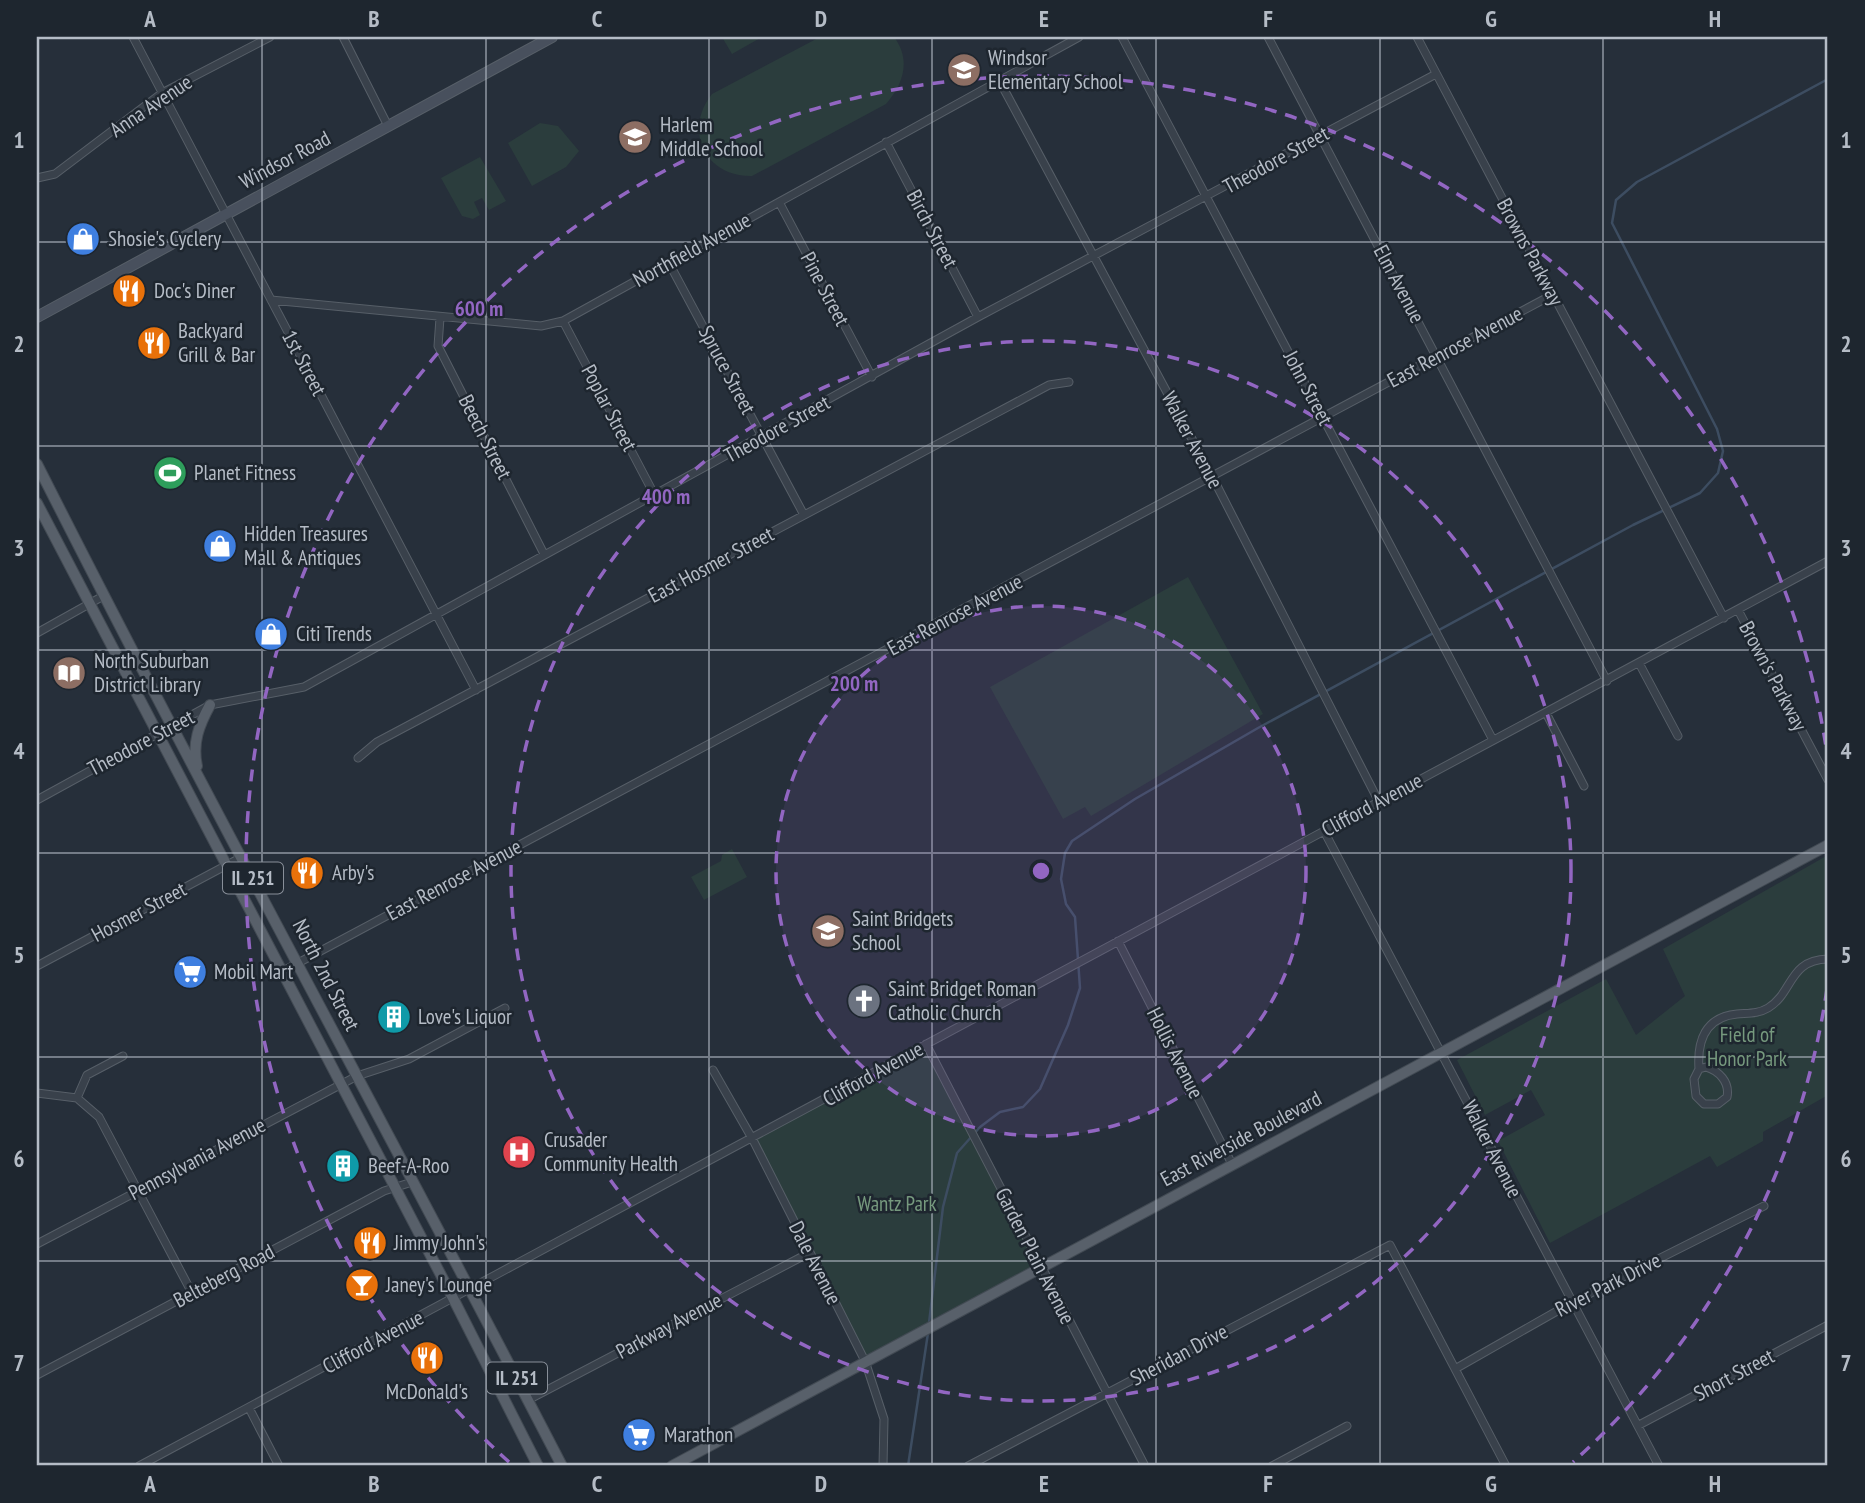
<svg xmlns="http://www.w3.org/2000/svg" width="1865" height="1503" viewBox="0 0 1865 1503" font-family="'PT Sans Narrow',sans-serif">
  <rect width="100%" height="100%" fill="#262f3a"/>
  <path fill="#2b3d3d" d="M722 37H762L732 54Z
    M820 37H894C911 59 904 84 886 104L752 176C705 177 683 130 712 94Z
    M540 123 558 126 579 151 566 167 532 186 508 143Z
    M480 157 506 201 489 210 482 198 474 202 480 215 473 219 462 216 441 178Z
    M1188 577 1263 714 1091 816 1085 807 1063 819 990 687Z
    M732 849 747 877 704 900 691 877 721 861 722 855Z
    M1828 855V1095L1763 1132V1141L1717 1167 1710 1156 1550 1243 1498 1141 1545 1115 1531 1090 1485 1115 1457 1060 1606 979 1636 1035 1685 996 1663 949Z
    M926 1044 1041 1269 865 1361 753 1140Z"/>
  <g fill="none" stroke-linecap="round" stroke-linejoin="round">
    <path stroke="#3d4d61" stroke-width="2.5" d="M929 1323 943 1207 957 1153 980 1127 1000 1112 1023 1107 1040 1089 1068 1025 1080 988 1075 917 1066 904 1061 879 1065 853 1072 841 1135 799 1258 728 1633 525 1700 493 1718 473 1723 451 1717 429 1612 223 1616 200 1637 182 1828 79
      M908 1466 928 1333"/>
    <g stroke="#575f68" stroke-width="9">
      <path id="street" d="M133 37 476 690
        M343 37 388 126
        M1122 37 1493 740
        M1268 37 1607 681
        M1417 37 1724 618
        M999 80 1213 478 1379 802
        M886 142 978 317
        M37 178 55 174 162 93 270 37
        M779 202 872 377
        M669 263 804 515
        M271 300 541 326 563 321 1079 37
        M440 318 438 346 544 554
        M563 321 655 496
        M1738 610 1828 780
        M37 633 105 595
        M1639 663 1678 736
        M1546 713 1584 786
        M358 758 377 742 1049 385 1069 382
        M37 800 210 705 304 687 978 317 1436 74
        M1324 831 1659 1466
        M1118 941 1232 1164
        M37 966 242 857
        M283 971 1552 295
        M926 1044 1145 1466
        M1706 1067C1719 1071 1730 1082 1727 1097L1718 1104H1704L1696 1096 1694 1079 1699 1069Z
        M1699 1069C1697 1041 1705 1017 1737 1014 1748 1013 1758 1014 1768 1008 1794 992 1788 960 1828 959
        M713 1070 753 1140 865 1361 884 1419 883 1466
        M37 1093 77 1098 87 1075 123 1056
        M77 1098 99 1117 192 1293
        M37 1244 357 1076 409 1059 505 1008
        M1455 1369 1573 1302 1764 1206
        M37 1375 384 1191 412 1182
        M528 1400 809 1253
        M249 1408 279 1466
        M1639 1425 1828 1325
        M139 1466 1828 561
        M968 1466 1390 1245 1506 1466
        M1272 1466 1347 1426"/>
    </g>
    <g stroke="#575f68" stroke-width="12">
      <path id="secondary" d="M37 317 552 37"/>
    </g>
    <g stroke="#424a53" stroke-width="12">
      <path id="primary" d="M37 464C207 801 389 1131 562 1466
        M37 503 454 1300 538 1466
        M197 766C192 743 199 725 210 705
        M672 1466 1828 845"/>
    </g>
    <use href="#street" stroke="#39414b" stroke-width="7"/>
    <use href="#secondary" stroke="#48505d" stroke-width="10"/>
    <use href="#primary" stroke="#58606a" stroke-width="10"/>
  </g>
  <path fill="none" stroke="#b5bcc6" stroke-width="2" stroke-opacity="0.55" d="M262 37V1466M486 37V1466M709 37V1466M932 37V1466M1156 37V1466M1380 37V1466M1603 37V1466M37 242H1828M37 446H1828M37 650H1828M37 853H1828M37 1057H1828M37 1261H1828"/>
  <circle cx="1041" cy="871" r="265" fill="#9266c2" fill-opacity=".12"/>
  <g fill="none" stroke="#9266c2" stroke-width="3.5" stroke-dasharray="12 9">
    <circle cx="1041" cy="871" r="265"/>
    <circle cx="1041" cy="871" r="530"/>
    <path d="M1827 989A795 795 0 0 1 1573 1462M509 1462A795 795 0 1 1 1827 753"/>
  </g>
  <defs>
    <g id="school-disc" transform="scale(1.75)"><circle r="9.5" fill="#8d6e63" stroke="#1e262f"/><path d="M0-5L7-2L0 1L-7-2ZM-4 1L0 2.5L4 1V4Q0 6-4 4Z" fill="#fff"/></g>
    <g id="shop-disc" transform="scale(1.75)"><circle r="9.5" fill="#3f7fe0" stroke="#1e262f"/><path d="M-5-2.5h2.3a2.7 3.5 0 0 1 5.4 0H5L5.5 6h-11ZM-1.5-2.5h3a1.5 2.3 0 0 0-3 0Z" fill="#fff"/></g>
    <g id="restaurant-disc" transform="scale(1.75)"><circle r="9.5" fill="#e8710a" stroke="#1e262f"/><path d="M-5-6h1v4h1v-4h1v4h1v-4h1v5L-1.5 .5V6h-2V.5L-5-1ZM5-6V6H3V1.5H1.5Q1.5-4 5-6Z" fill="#fff"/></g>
    <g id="stadium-disc" transform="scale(1.75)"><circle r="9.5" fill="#2e9e5b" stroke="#1e262f"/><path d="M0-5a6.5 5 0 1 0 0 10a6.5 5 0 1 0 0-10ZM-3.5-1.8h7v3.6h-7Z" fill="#fff"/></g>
    <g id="library-disc" transform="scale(1.75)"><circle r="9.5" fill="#8d6e63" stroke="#1e262f"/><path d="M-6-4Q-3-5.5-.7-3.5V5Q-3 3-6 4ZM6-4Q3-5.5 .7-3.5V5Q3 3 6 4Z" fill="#fff"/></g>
    <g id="supermarket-disc" transform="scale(1.75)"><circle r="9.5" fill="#3f7fe0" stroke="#1e262f"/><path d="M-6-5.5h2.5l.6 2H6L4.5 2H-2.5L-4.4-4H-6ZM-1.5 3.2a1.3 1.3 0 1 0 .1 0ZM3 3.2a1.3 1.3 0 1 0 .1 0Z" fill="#fff"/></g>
    <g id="church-disc" transform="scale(1.75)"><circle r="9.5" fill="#6b7280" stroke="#1e262f"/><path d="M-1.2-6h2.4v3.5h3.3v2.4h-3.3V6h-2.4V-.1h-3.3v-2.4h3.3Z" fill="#fff"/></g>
    <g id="building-disc" transform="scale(1.75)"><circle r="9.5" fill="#0f9aa8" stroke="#1e262f"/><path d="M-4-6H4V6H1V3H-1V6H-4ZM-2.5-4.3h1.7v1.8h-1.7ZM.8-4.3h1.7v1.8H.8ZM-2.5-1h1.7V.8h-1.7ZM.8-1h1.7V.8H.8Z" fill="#fff"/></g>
    <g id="hospital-disc" transform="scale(1.75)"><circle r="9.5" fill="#e0444e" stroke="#1e262f"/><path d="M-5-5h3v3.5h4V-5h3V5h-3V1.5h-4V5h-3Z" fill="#fff"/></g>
    <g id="bar-disc" transform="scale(1.75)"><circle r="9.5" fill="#e8710a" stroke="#1e262f"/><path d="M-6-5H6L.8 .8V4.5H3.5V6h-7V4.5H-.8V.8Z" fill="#fff"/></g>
  </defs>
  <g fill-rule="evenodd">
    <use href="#school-disc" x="964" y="70"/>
    <use href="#school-disc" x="635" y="137"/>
    <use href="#shop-disc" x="83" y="239"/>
    <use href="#restaurant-disc" x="129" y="291"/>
    <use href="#restaurant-disc" x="154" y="343"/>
    <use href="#stadium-disc" x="170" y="473"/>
    <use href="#shop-disc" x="220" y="546"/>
    <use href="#shop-disc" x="271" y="634"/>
    <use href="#library-disc" x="69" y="673"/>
    <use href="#restaurant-disc" x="307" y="873"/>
    <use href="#school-disc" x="828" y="931"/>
    <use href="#supermarket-disc" x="190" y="972"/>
    <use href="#church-disc" x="864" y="1001"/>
    <use href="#building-disc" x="394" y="1017"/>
    <use href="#hospital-disc" x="519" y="1152"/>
    <use href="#building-disc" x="343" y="1166"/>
    <use href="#restaurant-disc" x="370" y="1243"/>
    <use href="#bar-disc" x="362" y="1285"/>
    <use href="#restaurant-disc" x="427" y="1358"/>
    <use href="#supermarket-disc" x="639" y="1435"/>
  </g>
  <g text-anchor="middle" stroke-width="5" stroke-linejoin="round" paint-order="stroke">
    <g fill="#1e262f" stroke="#888f99" stroke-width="2">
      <rect x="223" y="862.5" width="60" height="31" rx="5"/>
      <rect x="487" y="1362.5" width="60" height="31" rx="5"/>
    </g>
    <g font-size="19" font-weight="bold" fill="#b5bcc6">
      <text x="253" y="885">IL 251</text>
      <text x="517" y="1385">IL 251</text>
    </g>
    <g font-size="21" fill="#b5bcc6" stroke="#1e262f" text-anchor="start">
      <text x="988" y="65">Windsor<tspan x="988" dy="24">Elementary School</tspan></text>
      <text x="660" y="132">Harlem<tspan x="660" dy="24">Middle School</tspan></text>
      <text x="108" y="246">Shosie's Cyclery</text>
      <text x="154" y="298">Doc's Diner</text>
      <text x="178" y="338">Backyard<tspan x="178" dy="24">Grill &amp; Bar</tspan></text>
      <text x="194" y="480">Planet Fitness</text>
      <text x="244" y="541">Hidden Treasures<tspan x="244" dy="24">Mall &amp; Antiques</tspan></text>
      <text x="296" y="641">Citi Trends</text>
      <text x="94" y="668">North Suburban<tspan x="94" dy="24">District Library</tspan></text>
      <text x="332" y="880">Arby's</text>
      <text x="852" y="926">Saint Bridgets<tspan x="852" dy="24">School</tspan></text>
      <text x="214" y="979">Mobil Mart</text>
      <text x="888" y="996">Saint Bridget Roman<tspan x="888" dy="24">Catholic Church</tspan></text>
      <text x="418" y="1024">Love's Liquor</text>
      <text x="544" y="1147">Crusader<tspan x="544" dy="24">Community Health</tspan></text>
      <text x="368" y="1173">Beef-A-Roo</text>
      <text x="394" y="1250">Jimmy John's</text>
      <text x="386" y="1292">Janey's Lounge</text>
      <text x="427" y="1399" text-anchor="middle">McDonald's</text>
      <text x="664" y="1442">Marathon</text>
    </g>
    <g font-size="21" fill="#b5bcc6" stroke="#1e262f">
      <text transform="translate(151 106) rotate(-34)" y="7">Anna Avenue</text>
      <text transform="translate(285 160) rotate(-28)" y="7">Windsor Road</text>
      <text transform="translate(1276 160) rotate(-29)" y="7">Theodore Street</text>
      <text transform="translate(932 229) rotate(62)" y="7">Birch Street</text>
      <text transform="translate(692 250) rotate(-29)" y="7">Northfield Avenue</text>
      <text transform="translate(1530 252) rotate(62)" y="7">Browns Parkway</text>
      <text transform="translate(1399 284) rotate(62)" y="7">Elm Avenue</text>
      <text transform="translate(825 289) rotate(62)" y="7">Pine Street</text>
      <text transform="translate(1455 347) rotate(-28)" y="7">East Renrose Avenue</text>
      <text transform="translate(304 363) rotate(62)" y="7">1st Street</text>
      <text transform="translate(727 370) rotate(62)" y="7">Spruce Street</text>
      <text transform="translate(1308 388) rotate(62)" y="7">John Street</text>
      <text transform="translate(609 408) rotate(62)" y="7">Poplar Street</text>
      <text transform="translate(777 429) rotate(-29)" y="7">Theodore Street</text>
      <text transform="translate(485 437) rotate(63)" y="7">Beech Street</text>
      <text transform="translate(1192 440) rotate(62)" y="7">Walker Avenue</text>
      <text transform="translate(711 565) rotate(-28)" y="7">East Hosmer Street</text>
      <text transform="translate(955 615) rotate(-28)" y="7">East Renrose Avenue</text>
      <text transform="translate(1773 676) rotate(62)" y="7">Brown's Parkway</text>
      <text transform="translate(141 743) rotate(-28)" y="7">Theodore Street</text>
      <text transform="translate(1372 805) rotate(-28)" y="7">Clifford Avenue</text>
      <text transform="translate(454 880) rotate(-28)" y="7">East Renrose Avenue</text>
      <text transform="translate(139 912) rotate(-28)" y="7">Hosmer Street</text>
      <text transform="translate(326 975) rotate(63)" y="7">North 2nd Street</text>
      <text transform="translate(1175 1053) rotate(63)" y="7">Hollis Avenue</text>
      <text transform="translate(873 1074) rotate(-29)" y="7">Clifford Avenue</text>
      <text transform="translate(1241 1139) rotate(-28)" y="7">East Riverside Boulevard</text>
      <text transform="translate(1492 1149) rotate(63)" y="7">Walker Avenue</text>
      <text transform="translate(197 1159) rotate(-28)" y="7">Pennsylvania Avenue</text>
      <text transform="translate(1035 1256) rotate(63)" y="7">Garden Plain Avenue</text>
      <text transform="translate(815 1263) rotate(63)" y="7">Dale Avenue</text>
      <text transform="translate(224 1276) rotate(-28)" y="7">Belteberg Road</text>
      <text transform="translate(1608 1285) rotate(-27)" y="7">River Park Drive</text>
      <text transform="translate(669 1326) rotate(-28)" y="7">Parkway Avenue</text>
      <text transform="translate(373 1342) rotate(-28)" y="7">Clifford Avenue</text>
      <text transform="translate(1179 1355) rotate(-28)" y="7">Sheridan Drive</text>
      <text transform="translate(1734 1375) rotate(-28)" y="7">Short Street</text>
    </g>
    <g font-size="21" fill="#76997e" stroke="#1e262f">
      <text x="1747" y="1042">Field of<tspan x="1747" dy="24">Honor Park</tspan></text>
      <text x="897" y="1211">Wantz Park</text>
    </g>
  </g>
  <circle cx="1041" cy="871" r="10" fill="#9266c2" stroke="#1e262f" stroke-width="3.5"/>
  <g font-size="21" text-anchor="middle" font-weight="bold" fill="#9266c2" stroke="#1e262f" stroke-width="5" stroke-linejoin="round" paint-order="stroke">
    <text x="479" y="316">600 m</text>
    <text x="666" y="504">400 m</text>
    <text x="854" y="691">200 m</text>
  </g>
  <rect width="1865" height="1503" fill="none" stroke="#1e262f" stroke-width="77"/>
  <rect x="38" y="38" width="1788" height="1426" fill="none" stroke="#b5bcc6" stroke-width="2.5"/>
  <g font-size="23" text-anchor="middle" font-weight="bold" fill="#b5bcc6">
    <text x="150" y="27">A</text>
    <text x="374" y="27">B</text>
    <text x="597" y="27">C</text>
    <text x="821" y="27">D</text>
    <text x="1044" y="27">E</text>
    <text x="1268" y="27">F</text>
    <text x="1491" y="27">G</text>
    <text x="1715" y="27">H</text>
    <text x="19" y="148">1</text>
    <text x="1846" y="148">1</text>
    <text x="19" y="352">2</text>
    <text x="1846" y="352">2</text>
    <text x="19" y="556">3</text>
    <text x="1846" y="556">3</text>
    <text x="19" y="759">4</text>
    <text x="1846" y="759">4</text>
    <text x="19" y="963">5</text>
    <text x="1846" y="963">5</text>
    <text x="19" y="1167">6</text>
    <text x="1846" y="1167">6</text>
    <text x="19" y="1371">7</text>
    <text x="1846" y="1371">7</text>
    <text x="150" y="1492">A</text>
    <text x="374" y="1492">B</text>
    <text x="597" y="1492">C</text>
    <text x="821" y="1492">D</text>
    <text x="1044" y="1492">E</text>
    <text x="1268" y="1492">F</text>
    <text x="1491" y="1492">G</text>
    <text x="1715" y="1492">H</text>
  </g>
</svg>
